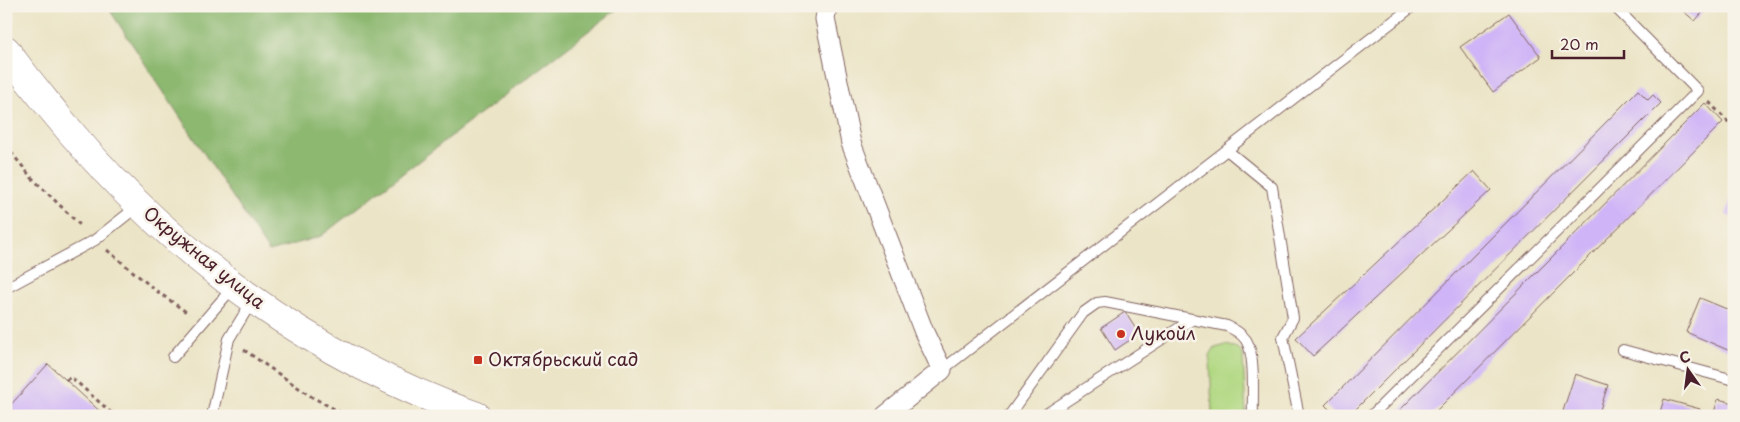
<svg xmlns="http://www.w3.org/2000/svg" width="1740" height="422" viewBox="0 0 1740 422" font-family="'Playpen Sans',sans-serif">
  <rect width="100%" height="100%" fill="#f7f3e8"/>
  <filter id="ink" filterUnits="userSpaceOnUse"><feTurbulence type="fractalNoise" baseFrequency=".02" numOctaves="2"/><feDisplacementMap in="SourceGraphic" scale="10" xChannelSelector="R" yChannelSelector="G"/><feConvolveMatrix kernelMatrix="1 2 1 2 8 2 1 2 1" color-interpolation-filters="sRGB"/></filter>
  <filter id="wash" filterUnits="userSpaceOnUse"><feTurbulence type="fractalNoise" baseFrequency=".0096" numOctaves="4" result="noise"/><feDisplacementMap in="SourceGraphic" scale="20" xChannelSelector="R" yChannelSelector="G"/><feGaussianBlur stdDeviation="1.12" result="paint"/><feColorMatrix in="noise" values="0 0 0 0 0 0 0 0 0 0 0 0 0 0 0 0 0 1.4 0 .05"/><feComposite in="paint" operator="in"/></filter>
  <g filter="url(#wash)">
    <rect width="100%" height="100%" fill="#ebe4c6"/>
    <path fill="#b1d882" stroke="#7e7c56" d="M1226 345 1237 348 1243 355 1246 416H1212L1210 356 1215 348Z"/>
    <path fill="#8cb870" stroke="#6b6c4e" d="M107 6H621L321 236 269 252Z"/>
    <g id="blocks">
      <path fill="#cfb4f7" d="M1677 6H1708L1695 21Z
        M1509 13 1541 57 1493 92 1460 47Z
        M1638 90 1648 100 1653 95 1661 103 1349 416H1336L1325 405Z
        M1705 103 1723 122 1431 416H1394Z
        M1474 171 1491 190 1313 356 1296 338Z
        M1733 192H1734V218L1726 215Z
        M1700 298 1734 312V343L1730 351 1686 332Z
        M1125 312 1139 334 1115 350 1101 328Z
        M48 364 66 380 105 416H6V410Z
        M1575 374 1608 385 1598 416H1578L1563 411Z
        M1664 399 1700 409 1698 416H1659Z
        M1718 399 1734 403V416H1713Z"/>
    </g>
  </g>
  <g filter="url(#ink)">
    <use href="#blocks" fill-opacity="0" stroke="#826461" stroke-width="1"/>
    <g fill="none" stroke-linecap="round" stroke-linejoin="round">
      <g stroke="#826461" stroke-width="12">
        <path id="service" d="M1228 151 1272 187 1293 318 1283 337 1299 416
          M6 288 95 240 138 206
          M1623 350 1734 380
          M173 357 234 286
          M942 370 1413 6
          M212 416 229 339 252 301
          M1009 416 1083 313 1097 303 1105 302 1227 326C1235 330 1241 333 1246 340 1256 356 1252 397 1253 416
          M1043 416 1193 319
          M1371 416 1698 91 1614 6"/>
      </g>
      <g stroke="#826461" stroke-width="21">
        <path id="minor" d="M827 6 825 19 851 143 924 332 942 370 885 416"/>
      </g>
      <g stroke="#826461" stroke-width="29">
        <path id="primary" d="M6 50C21 72 38 92 55 113 165 250 311 357 477 416"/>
      </g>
      <path stroke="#826461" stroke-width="3" stroke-dasharray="4 4" stroke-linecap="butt" d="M1709 102 1734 128
        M6 146 31 177 82 227
        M107 250 154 289 189 314
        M244 350 312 397 347 416
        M66 380 71 377 115 416"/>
      <use href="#service" stroke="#fff" stroke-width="10"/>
      <use href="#minor" stroke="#fff" stroke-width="19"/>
      <use href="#primary" stroke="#fff" stroke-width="28"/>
    </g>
  </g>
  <g fill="#c8321e" stroke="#f7f3e8" stroke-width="2">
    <circle cx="1121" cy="334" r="5"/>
    <rect x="473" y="355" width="10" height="10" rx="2.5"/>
  </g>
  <g text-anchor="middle" stroke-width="5" stroke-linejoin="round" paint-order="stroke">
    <g font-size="18" fill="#4a1f2b" stroke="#f7f3e8">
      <text transform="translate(204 258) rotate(39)" y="6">Окружная улица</text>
    </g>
    <g font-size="18" fill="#4a1f2b" stroke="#f7f3e8" text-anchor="start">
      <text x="1131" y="340">Лукойл</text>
      <text x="488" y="366">Октябрьский сад</text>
    </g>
  </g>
  <rect width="1740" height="422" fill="none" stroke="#f7f3e8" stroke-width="25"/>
  <g transform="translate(1688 370) rotate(346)" stroke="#f7f3e8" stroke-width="4" paint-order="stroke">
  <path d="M0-4L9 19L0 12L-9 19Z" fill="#4a1f2b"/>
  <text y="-8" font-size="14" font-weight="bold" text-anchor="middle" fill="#4a1f2b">С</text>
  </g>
  <path d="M1552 50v8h72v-8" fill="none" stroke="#4a1f2b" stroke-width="2.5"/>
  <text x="1560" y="50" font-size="15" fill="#4a1f2b" stroke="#f7f3e8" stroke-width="4" paint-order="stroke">20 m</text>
</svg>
